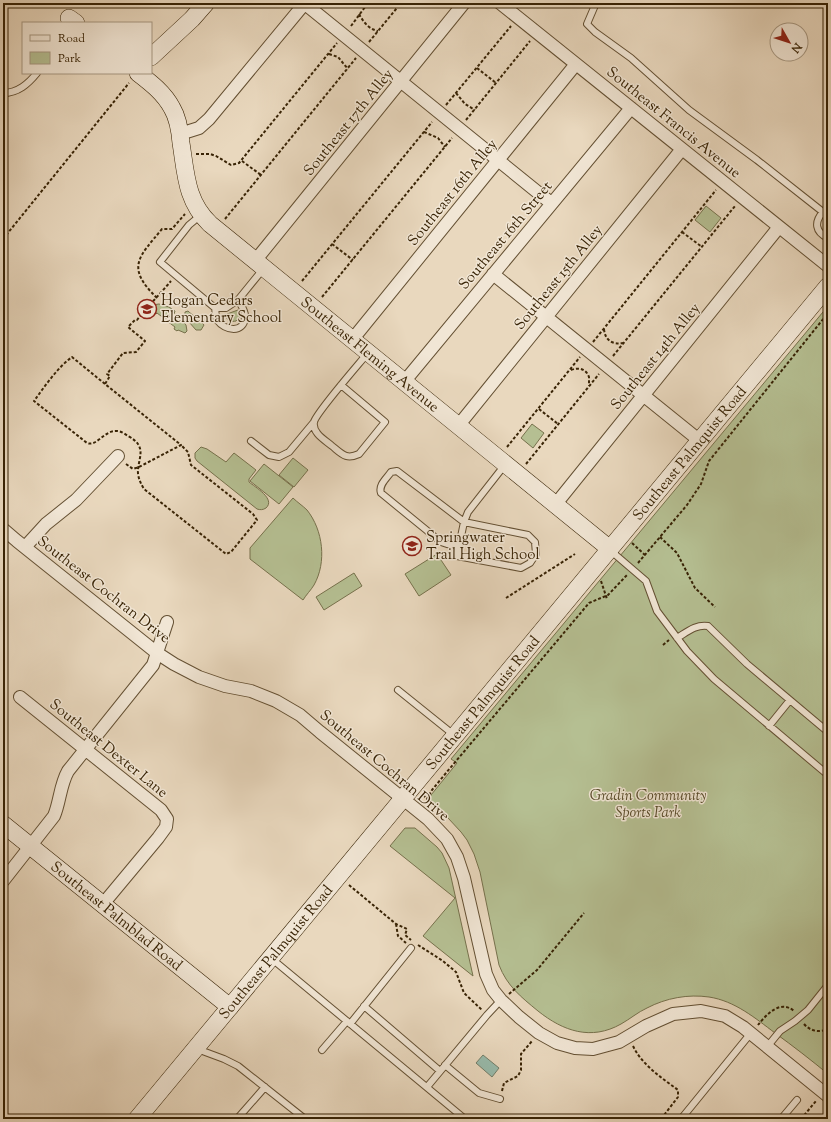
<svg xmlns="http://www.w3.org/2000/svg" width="831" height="1122" viewBox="0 0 831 1122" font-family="'Sorts Mill Goudy',serif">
  <rect width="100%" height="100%" fill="#e9d8be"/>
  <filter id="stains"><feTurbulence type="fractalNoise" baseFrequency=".005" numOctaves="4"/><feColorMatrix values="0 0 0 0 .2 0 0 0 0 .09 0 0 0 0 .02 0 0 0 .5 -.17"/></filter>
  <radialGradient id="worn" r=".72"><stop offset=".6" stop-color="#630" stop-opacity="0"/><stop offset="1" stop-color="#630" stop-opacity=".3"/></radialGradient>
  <path fill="#b5bf92" stroke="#76714c" d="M706 206 721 218 710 232 695 220Z
    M159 304 169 307 175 311 174 314 165 319 157 313 156 314 148 309 152 305Z
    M828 306V1074C811 1060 793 1046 775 1033 755 1018 735 1001 709 997 688 994 666 998 647 1008 638 1012 630 1019 621 1024 591 1041 563 1031 538 1011 521 997 507 986 499 965L480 872 474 854 467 840 461 832 448 818 432 805 430 798 431 795 457 763 451 759Z
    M238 310 240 311V317L236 321C232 322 227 321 226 316L227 314Z
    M188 311C192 315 201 321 204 325L201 330H196L189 322 185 314V312Z
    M178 316 186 325 187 331 185 333 178 330 177 331 174 329 175 327 167 321Z
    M532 424 544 433 533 448 521 438Z
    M201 447 207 449 226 462 234 453 256 470 249 479V482C255 487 276 499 266 508 263 510 260 510 257 509L197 461 195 458V453Z
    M293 458 308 470 294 487 279 475Z
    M264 464 293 487 279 504 250 481Z
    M293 498C297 502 303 506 307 510 323 530 327 562 314 585 311 590 306 595 303 600L250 559V548Z
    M437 554 451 575 419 596 405 574Z
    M354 573 362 586 324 610 316 597Z
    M405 828H415L437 847 442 853 449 868 473 976 423 936 455 898 390 846Z"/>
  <path fill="#98bbac" stroke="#727e69" d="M483 1055 499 1068 492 1077 476 1063Z"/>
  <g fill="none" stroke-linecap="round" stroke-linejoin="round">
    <g stroke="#645033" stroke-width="8">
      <path id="lane" d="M596 3 587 24 595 32 631 58 689 110 757 160 828 216
        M3 93C18 93 28 84 37 73
        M823 212C814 222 815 232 828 238
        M201 215 189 225 160 262 215 308H226L238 300 264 268
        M215 308C216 312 215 317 217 320 225 331 244 334 245 317 246 312 241 305 238 300
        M341 385 385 422 359 454C346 460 342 454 332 446 325 440 312 433 314 422 316 413 358 365 367 354
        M251 441 269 455 279 457 289 452 314 422
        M459 546 447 544 441 542 381 493C378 485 387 478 391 472L397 471 464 522 528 535 535 542 536 554 530 563 521 568 457 556 464 522 468 512 504 466
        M611 551 646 581 657 611 687 651 714 679 828 775
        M677 638C687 632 696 624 708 626L747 664 828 732
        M398 690 454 735
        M769 726 790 700
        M272 959 465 1119
        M364 1006 440 1071
        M350 1024 411 948
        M767 1047 780 1031 795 1021 808 1010 828 985
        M197 1049 224 1059 238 1066 305 1119
        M322 1050 347 1021
        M445 1065 479 1093 500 1099
        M427 1087 487 1015 501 1000
        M237 1119 265 1087
        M681 1119 751 1033
        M781 1119 797 1100"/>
    </g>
    <g stroke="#645033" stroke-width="14">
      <path id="street" d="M304 3 551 203
        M500 3 828 266
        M180 134 199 128 209 119 305 3
        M255 261 464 3
        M493 274 700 441
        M352 340 576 64
        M404 382 631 108
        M458 426 682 149
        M555 505 779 227
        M3 529 17 541 157 653 174 664 199 677 225 686 251 691 276 701 300 715 320 732 428 819 447 839 457 857 464 878 486 974 493 990 501 1000 519 1017 539 1033 557 1043 575 1048 593 1049 619 1042 646 1026 673 1014 701 1011 725 1016 743 1027 828 1096
        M25 547 46 524 76 500 118 456
        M20 697 161 810 167 819 166 827 158 838 103 904
        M3 881 54 816C60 802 60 785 68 771L153 665 167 622"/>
    </g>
    <g stroke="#382305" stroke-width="18">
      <g id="secondary">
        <path d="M69 18 76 23"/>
        <path d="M151 57 192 19 206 3"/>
        <path id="s1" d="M138 73C151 83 164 93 172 108 178 118 180 131 181 143 186 174 186 201 210 224L610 549"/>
        <path id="s2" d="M3 824 230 1007"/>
        <path id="s3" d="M137 1119 828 286"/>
      </g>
    </g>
    <path stroke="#382305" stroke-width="2" stroke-dasharray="3 2" stroke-linecap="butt" d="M359 14C364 23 369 29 378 31
      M351 26 368 3
      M369 42 401 3
      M329 54 338 57 348 69
      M477 68 496 83
      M456 93 465 104 475 110
      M446 105 511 26
      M466 120 530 41
      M424 132 438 138 445 147
      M196 154H210L216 156 231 165 239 163 337 43
      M242 161 261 175
      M225 219 356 58
      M682 232 702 247
      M3 239 129 83
      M332 244 353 260
      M302 281 432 122
      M322 297 452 138
      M157 298C125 267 139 257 162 229H172L185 214
      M604 329C605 340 612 345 623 343
      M593 342 716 190
      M613 356 735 206
      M571 370C579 367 586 369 589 377V386
      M105 384 72 357C57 368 45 386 34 401L87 443C97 447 104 430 117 431 121 431 125 434 128 436 149 447 137 459 138 474 139 480 141 484 144 489L226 554 231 552 257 520 253 514 191 465 188 452 181 445
      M539 409 558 424
      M507 447 580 357
      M126 464 133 469 139 467 181 445 105 384 110 376 107 374 123 353 136 352 145 341 128 327 135 320H137C148 306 160 294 171 281
      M526 464 599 374
      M660 537 677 553 695 588 715 607
      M632 543 645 555
      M638 563 687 505 701 484 709 461 828 313
      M601 581 607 599
      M506 598 575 554
      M663 645 669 640
      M423 795 427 799 432 790 446 773 589 603 608 595 627 575
      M349 885 396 924 407 929 405 935 411 940
      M396 924 398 936 406 943
      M418 945 443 961 456 972 464 993 482 1010
      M509 994 537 970 584 913
      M804 1024C810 1031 819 1033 828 1029
      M758 1025C766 1015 780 999 794 1011
      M633 1046C642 1065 662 1078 678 1090V1097L661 1119
      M502 1091 504 1083 518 1076 521 1070V1054L532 1041
      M801 1119 816 1101"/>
    <use href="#lane" stroke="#f1e6d5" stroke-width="6"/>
    <use href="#street" stroke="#f1e6d5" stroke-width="12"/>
    <use href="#secondary" stroke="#f1e6d5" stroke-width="17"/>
  </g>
  <defs>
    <g id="school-ring" transform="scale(1)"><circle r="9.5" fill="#f1e6d5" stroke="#8f2418" stroke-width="1.5"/><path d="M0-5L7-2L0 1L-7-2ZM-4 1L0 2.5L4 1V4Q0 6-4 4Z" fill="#8f2418"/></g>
  </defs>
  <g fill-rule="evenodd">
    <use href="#school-ring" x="147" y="309"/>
    <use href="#school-ring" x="412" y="546"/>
  </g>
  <g text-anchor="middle" stroke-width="3" stroke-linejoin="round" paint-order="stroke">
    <g font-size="15" fill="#382305" stroke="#f1e6d5">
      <text transform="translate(348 122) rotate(-51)" y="5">Southeast 17th Alley</text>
      <text transform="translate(674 122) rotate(39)" y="5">Southeast Francis Avenue</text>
      <text transform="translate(452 192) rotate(-51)" y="5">Southeast 16th Alley</text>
      <text transform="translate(505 235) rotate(-50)" y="5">Southeast 16th Street</text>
      <text transform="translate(558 277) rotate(-51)" y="5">Southeast 15th Alley</text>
      <text dy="5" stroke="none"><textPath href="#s1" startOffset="380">Southeast Fleming Avenue</textPath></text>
      <text transform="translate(655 356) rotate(-51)" y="5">Southeast 14th Alley</text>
      <text dy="5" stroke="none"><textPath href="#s3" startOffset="865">Southeast Palmquist Road</textPath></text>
      <text transform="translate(104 589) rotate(38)" y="5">Southeast Cochran Drive</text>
      <text dy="5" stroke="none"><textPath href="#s3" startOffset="541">Southeast Palmquist Road</textPath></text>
      <text transform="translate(109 748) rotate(39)" y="5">Southeast Dexter Lane</text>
      <text transform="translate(385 765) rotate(40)" y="5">Southeast Cochran Drive</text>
      <text dy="5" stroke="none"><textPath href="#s2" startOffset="146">Southeast Palmblad Road</textPath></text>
      <text dy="5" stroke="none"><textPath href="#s3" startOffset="217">Southeast Palmquist Road</textPath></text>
    </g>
    <g font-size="15" fill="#382305" stroke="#f1e6d5" text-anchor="start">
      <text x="161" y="305">Hogan Cedars<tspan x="161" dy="17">Elementary School</tspan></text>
      <text x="426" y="542">Springwater<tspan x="426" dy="17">Trail High School</tspan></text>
    </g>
    <g font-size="15" font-style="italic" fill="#574a28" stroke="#f1e6d5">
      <text x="648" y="800">Gradin Community<tspan x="648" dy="17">Sports Park</tspan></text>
    </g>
  </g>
  <rect width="831" height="1122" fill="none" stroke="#e9d8be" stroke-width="16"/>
  <rect x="4" y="4" width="823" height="1114" fill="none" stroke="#382305" stroke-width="2"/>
  <rect x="8" y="8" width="815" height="1106" fill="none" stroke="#382305"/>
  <rect x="22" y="22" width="130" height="52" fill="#f1e6d5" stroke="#a79882"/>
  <rect x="30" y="35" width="20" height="6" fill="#f1e6d5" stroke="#a79882"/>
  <text x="58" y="42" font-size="12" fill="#382305">Road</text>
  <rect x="30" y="52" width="20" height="12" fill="#b5bf92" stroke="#a79882"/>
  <text x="58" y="62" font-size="12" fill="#382305">Park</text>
  <g transform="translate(789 42) rotate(129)"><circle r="19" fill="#f1e6d5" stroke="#a79882"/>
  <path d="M0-3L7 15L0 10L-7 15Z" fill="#8f2418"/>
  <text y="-6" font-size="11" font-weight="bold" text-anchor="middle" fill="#382305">N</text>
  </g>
  <rect width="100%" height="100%" filter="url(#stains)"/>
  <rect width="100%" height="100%" fill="url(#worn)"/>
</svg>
